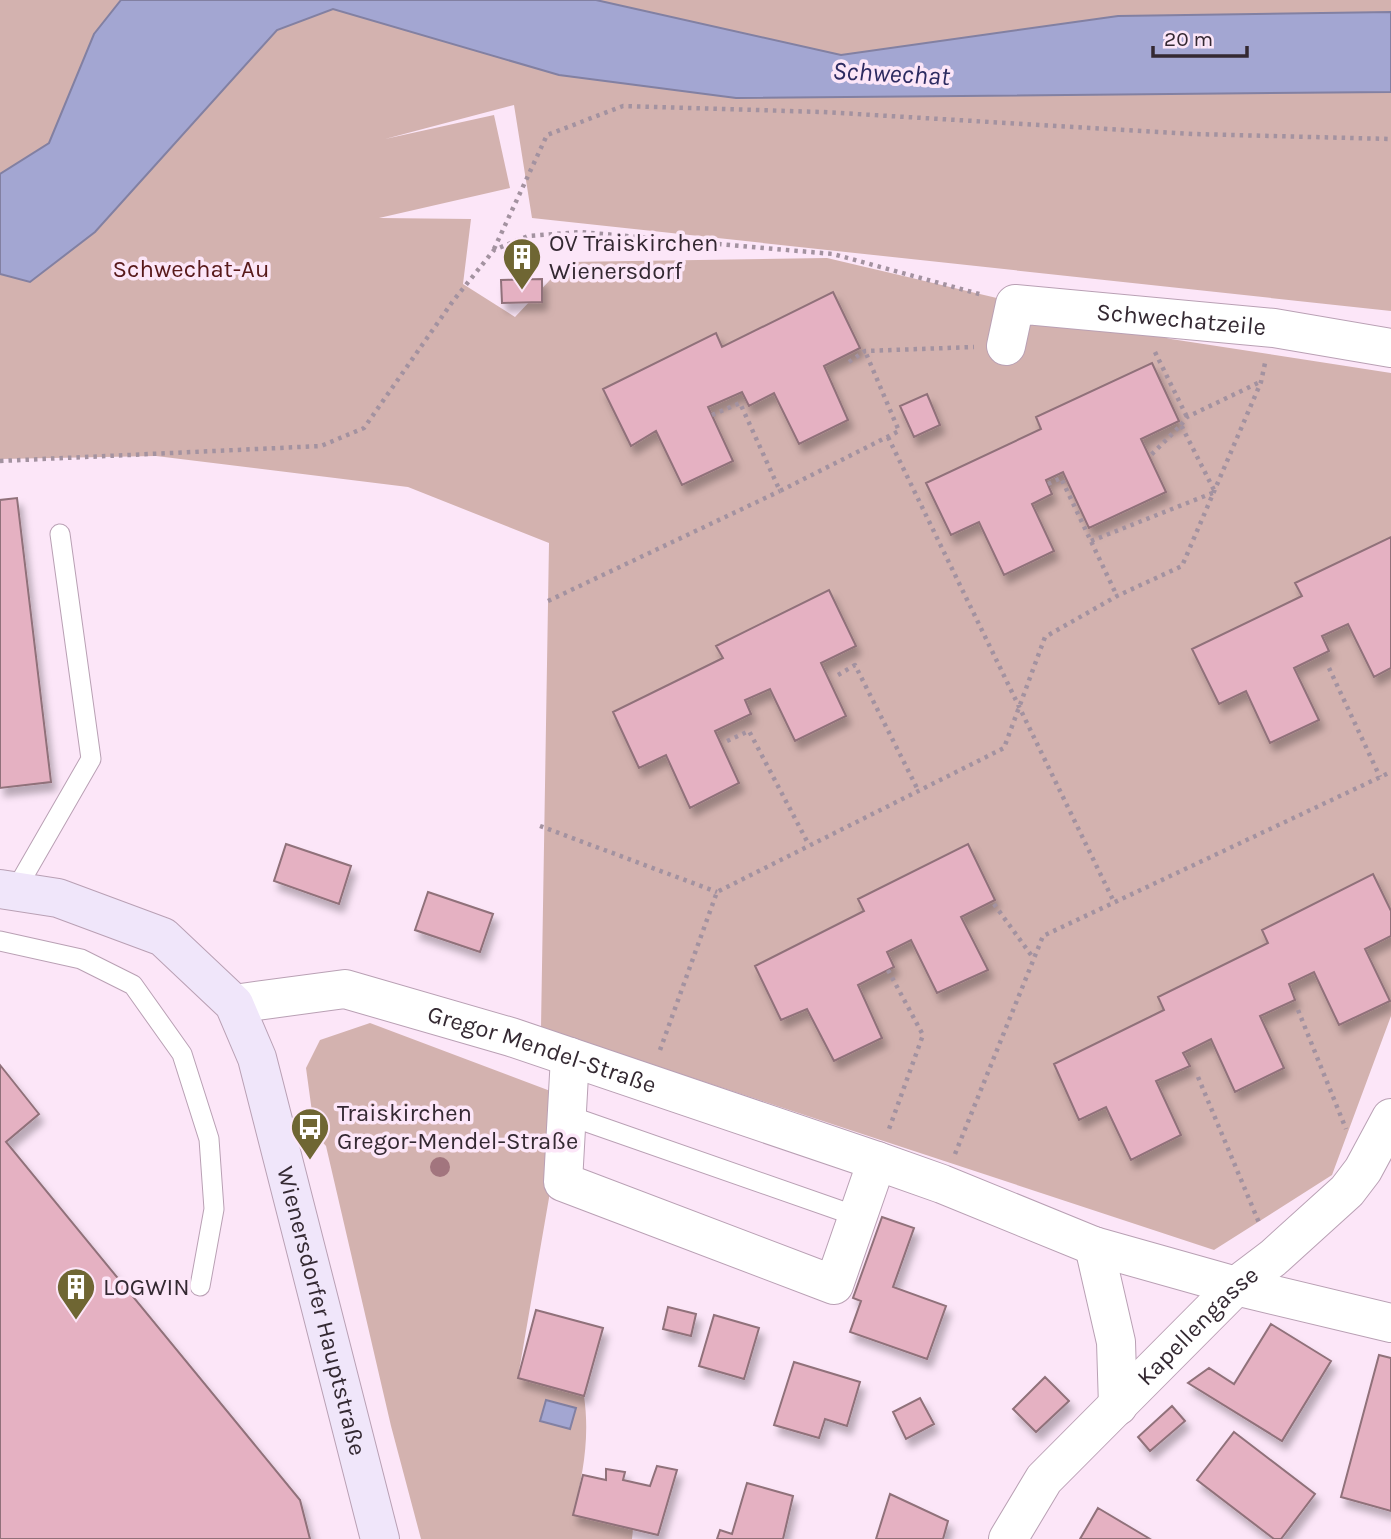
<svg xmlns="http://www.w3.org/2000/svg" width="1391" height="1539" viewBox="0 0 1391 1539" font-family="Karla,sans-serif">
  <defs>
    <filter id="shadow"><feDropShadow dx="4.5" dy="8" stdDeviation="3.5" flood-color="#0004"/></filter>
  </defs>
  <rect width="100%" height="100%" fill="#fce6f8"/>
  <path fill="#d3b2af" d="M0 0H1391V311L532 218 514 105 385 139 494 115 510 188 379 218 471 219 463 284 515 317 567 262 827 258 1171 339 1391 373V1016L1332 1175 1214 1250 541 1028 549 543 408 487 156 456 0 459Z
    M370 1023 553 1092 549 1198 518 1377 584 1396C590 1438 583 1474 573 1515L633 1529 632 1539H421L391 1426 326 1146 315 1134 306 1068 320 1040Z"/>
  <path fill="#a3a6d2" stroke="#8280a2" stroke-width="2" d="M121 0H596L841 55 1118 16 1391 12V92L736 98 559 75 333 9 277 30 95 232 30 282 0 274V174L49 143 94 34Z
    M546 1400 576 1408 570 1429 540 1421Z"/>
  <path fill="#e5b1c2" stroke="#90717a" stroke-width="2" filter="url(#shadow)" d="M542 279V302L502 303 501 280Z
    M833 292 860 348 824 366 848 420 799 444 774 393 749 406 742 392 708 407 733 461 682 485 656 431 631 446 603 389 716 333 722 347Z
    M1152 363 1179 421 1141 439 1166 492 1089 528 1063 472 1046 480 1052 494 1032 504 1054 551 1004 575 979 522 951 535 926 483 1041 429 1036 417Z
    M927 394 940 425 914 437 900 406Z
    M17 498 51 782 0 788V500Z
    M1391 537V668L1374 677 1348 624 1322 636 1329 651 1294 668 1319 720 1270 743 1246 691 1219 704 1192 649 1302 596 1295 583Z
    M829 590 856 646 821 663 846 716 795 741 770 689 745 700 751 714 715 731 739 783 690 808 666 755 639 768 613 712 723 658 716 646Z
    M286 844 351 866 339 904 274 881Z
    M968 844 995 900 961 917 988 970 937 993 911 940 887 952 894 967 858 985 882 1038 834 1061 807 1009 781 1020 755 966 864 911 858 899Z
    M1373 874 1391 911V936L1365 949 1390 1001 1339 1025 1314 972 1289 984 1295 1000 1260 1016 1284 1068 1235 1092 1211 1039 1183 1053 1190 1066 1156 1081 1181 1135 1131 1160 1106 1107 1079 1120 1054 1064 1164 1010 1158 997 1268 943 1262 930Z
    M428 892 493 914 480 952 415 930Z
    M0 1065 39 1114 6 1142 300 1500 310 1539H0Z
    M882 1217 914 1228 893 1287 946 1306 927 1359 850 1332 861 1301 853 1298Z
    M668 1307 696 1314 691 1336 663 1329Z
    M536 1310 603 1328 584 1396 518 1378Z
    M714 1315 759 1328 744 1379 699 1366Z
    M1271 1324 1331 1361 1282 1441 1188 1383 1209 1368 1234 1384Z
    M1379 1355 1391 1358V1511L1341 1497Z
    M794 1362 860 1382 847 1426 825 1419 819 1438 774 1425Z
    M1045 1377 1069 1401 1036 1432 1013 1409Z
    M920 1398 934 1424 906 1439 893 1412Z
    M1172 1406 1185 1421 1150 1451 1138 1437Z
    M1234 1432 1315 1494 1281 1539H1274L1197 1480Z
    M657 1466 677 1470 658 1535 573 1515 583 1475 606 1480V1469L625 1472 623 1480 650 1486Z
    M747 1483 793 1496 783 1539H717L720 1530 732 1534Z
    M890 1494 948 1521 943 1539H876Z
    M1098 1508 1150 1539H1080Z"/>
  <g fill="none" stroke-linecap="round" stroke-linejoin="round">
    <g stroke="#b9a0b4" stroke-width="21">
      <path id="lane" d="M15 891 91 759 60 534
        M0 941 81 959 133 985 182 1054 209 1139 214 1209 200 1286
        M567 1115 856 1216"/>
    </g>
    <g stroke="#b9a0b4" stroke-width="40">
      <g id="street">
        <path id="s1" d="M1006 346 1015 304 1274 328 1391 348"/>
        <path id="s2" d="M234 1004 345 989 511 1037 877 1161 942 1184 1094 1246 1236 1286 1391 1323"/>
        <path d="M570 1057 563 1182 834 1285 877 1161"/>
        <path d="M1094 1246 1116 1342 1118 1406"/>
        <path id="s3" d="M1008 1539 1044 1479 1236 1286 1273 1258 1347 1191 1363 1170 1391 1118"/>
      </g>
    </g>
    <g stroke="#b9a0b4" stroke-width="40">
      <g id="secondary">
        <path id="s4" d="M0 889 58 898 163 937 234 1004 257 1058 380 1539"/>
      </g>
    </g>
    <path stroke="#a392a0" stroke-width="4.5" stroke-dasharray="3.5 5" stroke-linecap="butt" d="M494 249 547 135 623 106 822 112 1193 134 1391 139
      M1155 352 1187 417
      M849 362 865 351 974 347
      M712 415 740 403 780 491 899 431 865 351
      M1181 425 1187 417 1260 382
      M888 437 1114 902
      M0 461 321 446 364 428 453 301 494 250 528 236 581 232 833 254 983 295
      M1048 484 1061 478 1117 596
      M1091 541 1215 492 1181 425 1149 457
      M548 601 780 491
      M1329 668 1380 777
      M838 675 855 665 918 790
      M727 741 749 731 809 845
      M540 826 717 892
      M994 904 1034 959
      M888 970 923 1035 889 1129
      M1298 1010 1346 1129
      M660 1050 717 892 1004 748 1045 637 1117 596 1182 566 1261 382 1265 363
      M1198 1077 1260 1225
      M955 1154 1043 936 1391 772"/>
    <use href="#lane" stroke="#fff" stroke-width="19"/>
    <use href="#street" stroke="#fff" stroke-width="38"/>
    <use href="#secondary" stroke="#f0e6fa" stroke-width="38"/>
  </g>
  <circle fill="#a2757e" cx="440" cy="1167" r="10"/>
  <defs>
    <g id="building-pin" transform="scale(2.0125)"><path d="M0 17L-7.5 6A9.5 9.5 0 1 1 7.5 6Z" fill="#6f6633" stroke="#fce6f8"/><path d="M-4-6H4V6H1V3H-1V6H-4ZM-2.5-4.3h1.7v1.8h-1.7ZM.8-4.3h1.7v1.8H.8ZM-2.5-1h1.7V.8h-1.7ZM.8-1h1.7V.8H.8Z" fill="#fff"/></g>
    <g id="bus-pin" transform="scale(2.0125)"><path d="M0 17L-7.5 6A9.5 9.5 0 1 1 7.5 6Z" fill="#6f6633" stroke="#fce6f8"/><path d="M-5-6H5V4H4V6H2V4H-2V6H-4V4H-5ZM-3.5-4V0h7V-4ZM-3.5 1.2v1.5H-2V1.2ZM2 1.2v1.5H3.5V1.2Z" fill="#fff"/></g>
  </defs>
  <g fill-rule="evenodd">
    <use href="#building-pin" x="522" y="257"/>
    <use href="#bus-pin" x="310" y="1127"/>
    <use href="#building-pin" x="76" y="1287"/>
  </g>
  <g text-anchor="middle" stroke-width="7" stroke-linejoin="round" paint-order="stroke">
    <g font-size="24" fill="#342932" stroke="#fce6f8" text-anchor="start">
      <text x="549" y="251">OV Traiskirchen<tspan x="549" dy="28">Wienersdorf</tspan></text>
      <text x="337" y="1121">Traiskirchen<tspan x="337" dy="28">Gregor-Mendel-Straße</tspan></text>
      <text x="103" y="1295">LOGWIN</text>
    </g>
    <g font-size="24" fill="#58191a" stroke="#fce6f8">
      <text x="191" y="277">Schwechat-Au</text>
    </g>
    <g font-size="24" fill="#342932" stroke="#fce6f8">
      <text dy="8" stroke="none"><textPath href="#s1" startOffset="210">Schwechatzeile</textPath></text>
      <text dy="8" stroke="none"><textPath href="#s2" startOffset="318">Gregor Mendel-Straße</textPath></text>
      <text dy="8" stroke="none"><textPath href="#s4" startOffset="588">Wienersdorfer Hauptstraße</textPath></text>
      <text dy="8" stroke="none"><textPath href="#s3" startOffset="287">Kapellengasse</textPath></text>
    </g>
    <g font-size="26" font-style="italic" fill="#2d2b61" stroke="#fce6f8">
      <text transform="translate(891 73) rotate(3)" y="9">Schwechat</text>
    </g>
  </g>
  <path d="M1153 46v10h94v-10" fill="none" stroke="#342932" stroke-width="3.5"/>
  <text x="1164" y="46" font-size="21" fill="#342932" stroke="#fce6f8" stroke-width="5" paint-order="stroke">20 m</text>
</svg>
